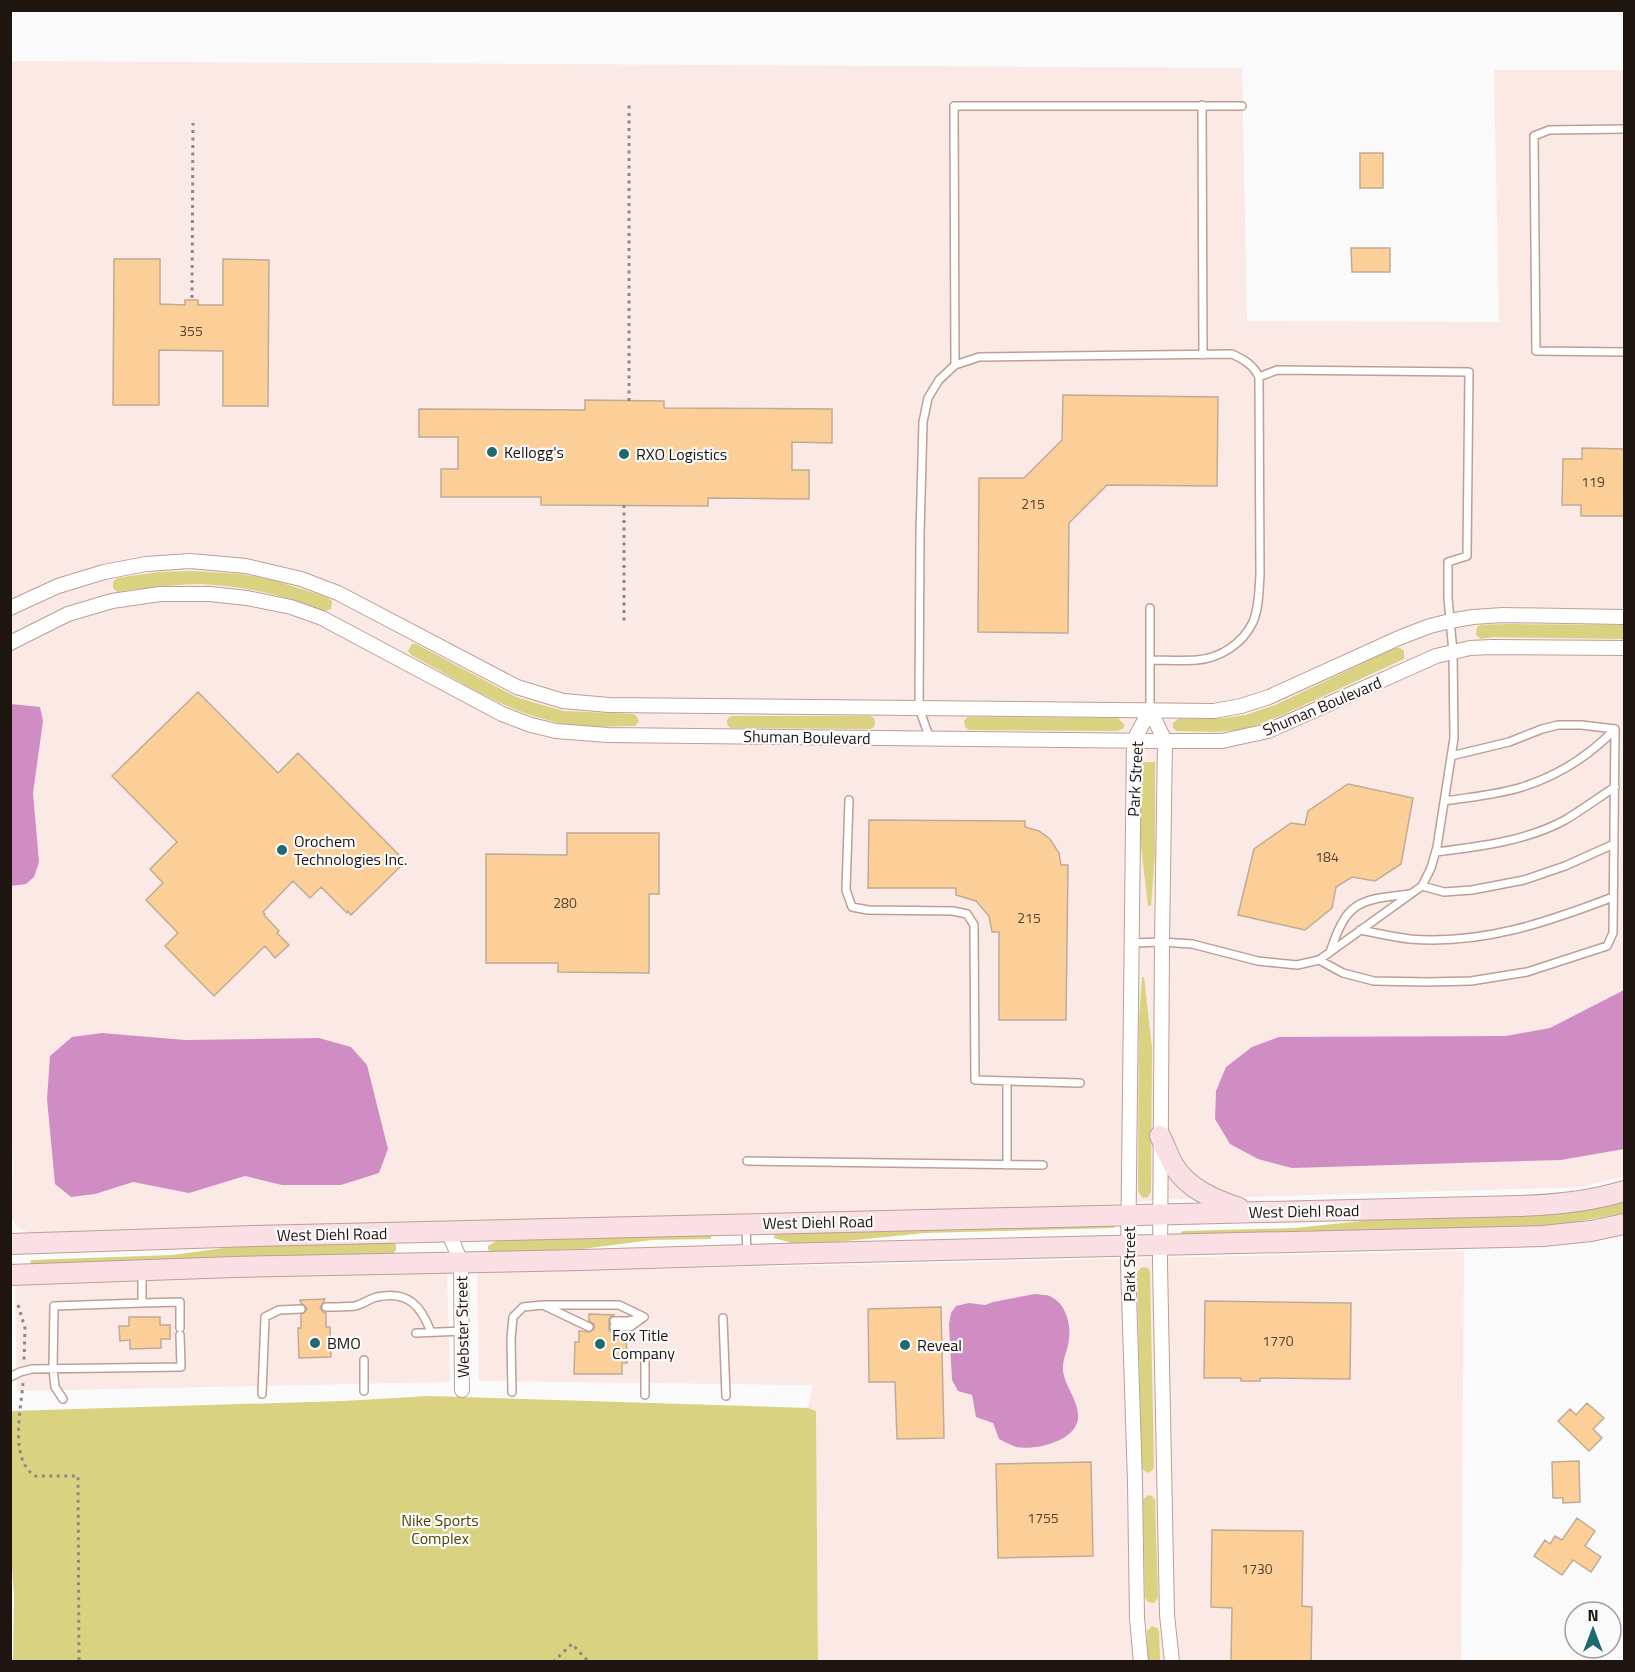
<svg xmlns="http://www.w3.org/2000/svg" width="1635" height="1672" viewBox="0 0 1635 1672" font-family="'Titillium Web',sans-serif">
  <rect width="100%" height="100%" fill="#fafafa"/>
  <path fill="#fae9e4" d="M10 61 1242 68 1247 321 1499 322 1494 70H1624V1176L1582 1187 1178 1199 1072 1207 412 1222 32 1234 18 1228 12 1219 13 1167 10 1073Z
    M1464 1251 1461 1661H818L816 1412 808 1408 813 1385 479 1381 477 1273Z
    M447 1270 450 1382 17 1391 15 1284Z"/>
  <path fill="#d9d281" d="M192 571 240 574 270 579 326 597 332 601 331 609 324 611C284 595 244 586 201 584 173 584 145 588 117 592L113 588V582L117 578 159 572Z
    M1506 624 1624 625V639L1493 637 1481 639 1476 635 1477 627 1481 625Z
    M412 644H416L516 697 542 705 564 711 634 714 637 717 639 722 635 726C613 726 588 728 566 724 510 715 460 681 411 655L408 651Z
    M1395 648H1400L1404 651V659L1280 716 1257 725 1239 730 1216 732 1177 731 1173 728V723L1178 719 1225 718 1246 715 1275 705Z
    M732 716H870L874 718 875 723 874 727 870 729 730 728C726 724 726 721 729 717Z
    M968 717 1118 718 1124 724V728L1117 731 969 730 965 727 964 721Z
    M1142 762H1155V854L1151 906H1148L1140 838Z
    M1142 977H1144L1152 1048 1151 1191 1148 1197 1143 1198 1138 1191 1139 1019Z
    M1624 1200V1213L1553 1226 1179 1234 1183 1231 1295 1228 1390 1218Z
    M1114 1224V1228L925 1233 816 1244H795L774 1238 775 1233Z
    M711 1234V1239L652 1240 582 1249 494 1252 488 1250V1246L496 1241 508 1239Z
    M392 1241 396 1245V1250L393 1254 30 1265 31 1260 172 1255 254 1244Z
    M1142 1267 1148 1268 1150 1272 1154 1467 1152 1471 1147 1473 1142 1468 1137 1272Z
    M429 1396 808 1408 816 1411 818 1661H13L14 1596 11 1554V1411L343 1401Z
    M1148 1495 1152 1496 1155 1500 1158 1598 1154 1603 1148 1602 1145 1598 1143 1500Z
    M1152 1626 1157 1628 1159 1631 1160 1661H1148L1147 1631Z"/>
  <path fill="#d08dc3" d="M11 704 40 707 43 721 33 793 39 862 34 877 26 884 11 886Z
    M1624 990V1149L1561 1160 1292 1168 1258 1159 1230 1144 1215 1119 1216 1091 1226 1067 1252 1047 1279 1037 1506 1036 1550 1028Z
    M102 1033 185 1040 319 1038 351 1047 367 1065 388 1149 379 1173 341 1185H282L245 1176 189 1193 133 1182 95 1194 71 1197 55 1184 47 1099 50 1056 72 1037Z
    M1035 1294C1041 1295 1048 1294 1053 1298 1066 1305 1071 1325 1069 1339 1068 1350 1062 1360 1063 1371 1065 1386 1077 1399 1078 1414 1081 1440 1036 1451 1016 1447 1011 1445 1005 1442 999 1439L993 1423 976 1417 972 1395 958 1391 952 1380 949 1324 951 1313 956 1306 969 1303 985 1305 993 1302Z"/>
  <path fill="#fccf98" stroke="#bfac95" stroke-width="1.5" d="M1360 153H1383V188H1360Z
    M1351 248H1390V272H1352Z
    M114 259H160V304L185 305V300H198V305H223V259L269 260 268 406H223V351L159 350V405H113Z
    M1063 395 1218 397 1217 486 1107 485 1069 523 1068 633 978 632 979 478H1024L1062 440Z
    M585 400 664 401V408L832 409V443L792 442V470H809V499L708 498V506L541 505V497H441V469H458V437H419V409L585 410Z
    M1582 448 1624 449V516H1581V505H1562L1563 459H1582Z
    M198 692 278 773 298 753 402 858 401 859 404 863 351 915 348 911 347 913 321 887 310 898 293 881 263 912 265 914 264 915 279 931 277 933 289 945 275 958 265 946 214 996 165 946 178 933 146 900 163 883 150 869 177 842 112 776Z
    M1348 784 1413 798 1401 864 1375 881 1352 877 1336 887 1332 908 1305 930 1238 915 1254 849 1291 823 1305 825 1308 811Z
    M869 820 1025 821V827L1039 831 1050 839 1059 853 1061 865H1068L1066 1020H999V932H992L989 916 976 901 956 895V888H868Z
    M567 833H659V894H649V973L558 972V963H486V854L567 855Z
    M325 1299 320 1308 323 1312 326 1313V1327H330L331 1357 299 1358 298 1328H301V1315L304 1313 307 1309 305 1306 301 1303 300 1300Z
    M1205 1301 1351 1303 1350 1379 1260 1378V1381H1241V1378H1204Z
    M941 1307 944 1438 897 1439 895 1382H869L868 1309Z
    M589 1314 614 1315 609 1319V1330L613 1333H626L627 1363H622V1374H574L575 1342H579V1331L590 1332 594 1329V1324L589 1321Z
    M129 1317H160V1325H170V1339H161V1348L130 1349V1340L120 1341 119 1326H129Z
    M1587 1403 1604 1418 1593 1429 1602 1438 1589 1451 1558 1421 1570 1409 1576 1415Z
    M1579 1461 1580 1502 1563 1503V1498H1553L1552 1462Z
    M1091 1462 1093 1556 998 1558 996 1464Z
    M1577 1518 1595 1531 1585 1546 1601 1557 1591 1572 1573 1560 1562 1575 1534 1556 1545 1540 1550 1544 1555 1536 1562 1540Z
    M1212 1530 1303 1531 1302 1606 1312 1607 1311 1662H1231L1232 1608 1211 1607Z"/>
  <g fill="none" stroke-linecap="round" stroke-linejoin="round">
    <g stroke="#bd9f95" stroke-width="10">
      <path id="lane" d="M1202 105 1203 355
        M1624 129 1549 130 1534 136 1536 351 1624 352
        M955 365 954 106H1242
        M1150 710V608
        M930 739 919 708 920 534 923 422 928 398 939 380 955 365 979 357 1232 354C1245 360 1253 365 1259 377L1260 575C1259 590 1259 608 1253 622 1243 643 1221 658 1197 660 1182 661 1166 660 1150 660
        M849 800 846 890 852 907 868 910 953 911 967 914 974 925 975 1080 1080 1083
        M1445 801C1470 797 1497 795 1522 787 1557 776 1590 755 1615 729
        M1436 852C1477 847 1527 841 1565 820 1582 810 1598 798 1615 787
        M1422 886 1444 892 1472 890 1524 880 1565 866 1614 844
        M1360 930C1376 933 1393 937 1410 939 1482 945 1548 922 1613 897
        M1131 943 1162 942 1192 944 1258 961 1297 965 1319 960 1422 886 1431 868 1437 847 1454 738 1453 652 1448 598V562L1467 556 1469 372 1277 370 1259 377
        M1330 952C1347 901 1358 900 1409 894
        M1319 960 1343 973 1374 981 1427 982 1471 981 1527 972 1607 946 1613 933 1615 729 1581 725H1558L1542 729 1509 742 1451 756
        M1007 1081V1165
        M747 1161 1043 1165
        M746 1227 747 1255
        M142 1303 180 1302V1328
        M545 1306 589 1327
        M326 1307C335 1307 345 1307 355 1306 363 1304 369 1299 377 1297 408 1290 421 1306 431 1332
        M723 1318 726 1396
        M614 1321H628L639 1319
        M614 1327H630L644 1317
        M416 1333 463 1331
        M364 1360V1391
        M10 1377 20 1372 32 1369 181 1367 180 1335
        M512 1392 511 1339 513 1317 523 1307 543 1305H619L644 1317
        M262 1394 265 1317 279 1310 301 1309
        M645 1395V1361
        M63 1399 55 1387 53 1369 54 1306 142 1303V1274"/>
    </g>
    <g stroke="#bd9f95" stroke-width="16">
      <path id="street" d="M10 608 58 586 104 572 146 564 190 561 246 566 301 579 338 593 517 687 563 701 609 705 1214 711 1241 706 1269 697 1401 637 1430 626 1450 621 1473 617 1503 615 1624 617
        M10 643 68 614 112 601 160 594H210L247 598 291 607 322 618 502 714 531 725 556 731 608 735 1165 741H1222L1268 731 1436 656 1470 648 1492 647 1624 648
        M1150 710 1165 741 1162 942 1160 1264 1167 1615 1172 1662
        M448 1231 461 1262 462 1390
        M1141 1662 1137 1618 1135 1482 1128 1264 1134 740 1150 710"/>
    </g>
    <g stroke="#bd9f95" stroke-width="22">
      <path id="secondary" d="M1160 1136C1165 1145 1168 1156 1174 1166 1188 1189 1215 1200 1239 1208
        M10 1244 254 1236 1518 1206C1554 1205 1589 1202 1624 1191
        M10 1275 233 1267 581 1260 816 1253 1543 1236 1591 1231 1624 1224"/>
    </g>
    <path stroke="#8d8886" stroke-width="3" stroke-dasharray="3 4.5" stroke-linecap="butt" d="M192 298 193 123
      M629 401V101
      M624 505V623
      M18 1305 25 1328 24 1361
      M23 1383C21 1410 9 1459 35 1476H78L79 1662
      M553 1662 572 1644 589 1662"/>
    <use href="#lane" stroke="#fff" stroke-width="7"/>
    <use href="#street" stroke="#fff" stroke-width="14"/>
    <use href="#secondary" stroke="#fae0e5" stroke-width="20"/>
  </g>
  <g fill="#1e6a70" stroke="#fafafa" stroke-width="2">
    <circle cx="492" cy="452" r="6"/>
    <circle cx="624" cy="454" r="6"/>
    <circle cx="282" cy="850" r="6"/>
    <circle cx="315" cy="1343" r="6"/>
    <circle cx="600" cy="1344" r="6"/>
    <circle cx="905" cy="1345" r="6"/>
  </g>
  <g text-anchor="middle" stroke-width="4.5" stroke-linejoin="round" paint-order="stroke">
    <g font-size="14" fill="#564332">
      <text x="191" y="336">355</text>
      <text x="1593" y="487">119</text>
      <text x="1033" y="509">215</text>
      <text x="1327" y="862">184</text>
      <text x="565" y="908">280</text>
      <text x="1029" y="923">215</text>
      <text x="1278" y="1346">1770</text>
      <text x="1043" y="1523">1755</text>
      <text x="1257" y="1574">1730</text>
    </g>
    <g font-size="16" fill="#1e1410" stroke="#fafafa" text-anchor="start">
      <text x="504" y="458">Kellogg's</text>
      <text x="636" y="460">RXO Logistics</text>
      <text x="294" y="847">Orochem<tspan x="294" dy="18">Technologies Inc.</tspan></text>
      <text x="612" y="1341">Fox Title<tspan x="612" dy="18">Company</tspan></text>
      <text x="327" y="1349">BMO</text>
      <text x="917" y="1351">Reveal</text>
    </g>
    <g font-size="16" fill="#1e1410" stroke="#fafafa">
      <text transform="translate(1322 706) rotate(-23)" y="6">Shuman Boulevard</text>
      <text transform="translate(807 737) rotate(1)" y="6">Shuman Boulevard</text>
      <text transform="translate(1135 779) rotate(-87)" y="6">Park Street</text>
      <text transform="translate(1304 1211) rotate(-1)" y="6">West Diehl Road</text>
      <text transform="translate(818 1222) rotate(-1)" y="6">West Diehl Road</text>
      <text transform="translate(332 1234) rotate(-1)" y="6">West Diehl Road</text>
      <text transform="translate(1129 1264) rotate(-90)" y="6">Park Street</text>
      <text transform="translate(462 1327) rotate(-91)" y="6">Webster Street</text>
    </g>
    <g font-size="16" fill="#4d4700" stroke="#fafafa">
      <text x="440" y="1526">Nike Sports<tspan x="440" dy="18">Complex</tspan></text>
    </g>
  </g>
  <rect width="1635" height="1672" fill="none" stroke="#1e1410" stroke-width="24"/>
  <g transform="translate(1593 1630)"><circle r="28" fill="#fafafa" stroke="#a29e9c" stroke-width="1.5"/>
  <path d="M0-4.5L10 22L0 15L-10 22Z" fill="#1e6a70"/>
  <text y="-9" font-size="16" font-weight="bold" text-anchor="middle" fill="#1e1410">N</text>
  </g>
</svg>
